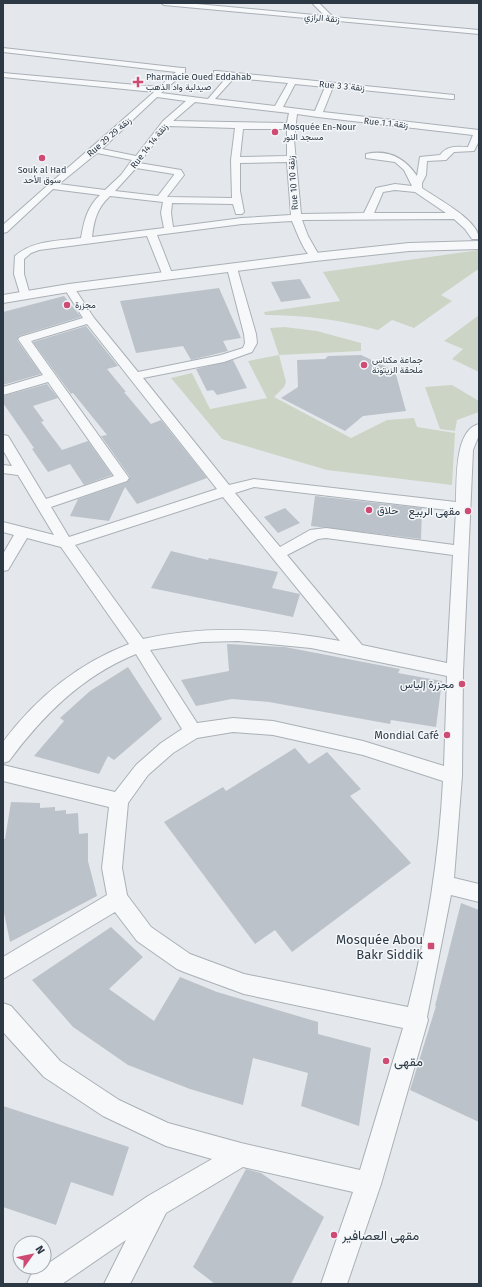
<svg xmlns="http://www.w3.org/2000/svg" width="482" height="1287" viewBox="0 0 482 1287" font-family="'Fira Sans',Vazirmatn,sans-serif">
  <rect width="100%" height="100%" fill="#e4e8ec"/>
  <path fill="#ccd5c5" d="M479 250V271L477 270 441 295 452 301 414 328 392 320 378 330C341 320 304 315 265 315L264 312 340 301 323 272Z
    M479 315V372L452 359 463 349 444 341Z
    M285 327 317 331 361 343V351L279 355 286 382 284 387 274 397 351 438 387 420 414 418 417 427 455 433 452 485 327 470 222 439 171 378 192 373 210 409 267 398 248 361 279 355 270 328Z
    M452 385 479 401V412L457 420 455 431 440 429 425 387Z"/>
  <path fill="#bbc2c9" d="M300 279 311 298 281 302 271 282Z
    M219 288 241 338 223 341 228 351 191 360 183 346 136 353 120 301Z
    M64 296 81 317 19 336 17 340 41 374 3 385V312Z
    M86 326 118 366 107 369 126 392H124L151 424 161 420 207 478 137 504 125 487 109 521 70 516 78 499 127 482 130 477 101 436 107 435 73 393 71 394 33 342Z
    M361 355 395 371 406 411 363 416 345 431 281 398 298 387 297 360 325 359 328 356Z
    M233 360 247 388 217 395 213 390 207 391 196 369Z
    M47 384 58 398 33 406 44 421 41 422 62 450 88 441 112 475 84 485 70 464 48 472 32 449 34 448 3 403V396Z
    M315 496 422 508 421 539 311 526Z
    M285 508 300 523 278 533 264 517Z
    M171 551 208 560 209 558 278 572 272 588 300 594 293 617 151 588Z
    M227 644 285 647 400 669 398 673 442 681 436 727 391 720 390 724 269 702 232 699 196 706 181 680 229 671Z
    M128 667 162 719 114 760 108 756 99 774 34 756 64 721 60 718 90 691Z
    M295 748 309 764 327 752 361 789 350 796 411 863 292 952 275 930 255 944 164 822 223 787 226 791Z
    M11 802 40 803V808L55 807V811L66 810V814L78 813 79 834 88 833V861L97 896 10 942 3 908V839H5Z
    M461 903 479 910V1122L410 1090 436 1006H435Z
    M111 927 143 957 109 989 154 1021 180 977 217 992 318 1022V1034L371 1048 359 1126 301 1106 308 1073 253 1058 243 1105 190 1089 128 1065 73 1027 32 980Z
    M3 1106 129 1147 113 1196 71 1182 56 1225 3 1207Z
    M246 1169 261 1173 324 1217 291 1284H215L193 1267Z"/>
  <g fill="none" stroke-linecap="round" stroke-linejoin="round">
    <g stroke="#a9b0b6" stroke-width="2">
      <path id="minor" d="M161 3H186L325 16 312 3H319L333 17 479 30V34L164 5Z
        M3 48 182 68H185V72L161 93 208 99 227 77 214 75V71H217L454 95V99H451L333 87 323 112 479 130V141L474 151 454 152 446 160 427 161 426 175 422 183V188C436 198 479 220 479 239H472L465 229 454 219 302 220 308 236 320 257 315 260C306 258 296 230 292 221L242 224 157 235 173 276 168 279 163 276 147 236 39 250 31 253 24 259V274L30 295 25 298 21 297 14 274 15 256C33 240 59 241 81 238 84 221 87 207 100 195L53 189 7 232 3 233V225C53 180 104 137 154 92L3 77V73L159 87 176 72 3 52ZM234 78 288 83 275 106 215 99ZM295 84 325 87 315 111 283 107ZM157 97 186 101 163 121 136 156 102 149ZM195 102 289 113 287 123 173 121ZM297 114 318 117 473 135 468 147C456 147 448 145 440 155L420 157 417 176C405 158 388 149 366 154V158L395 162 404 170 412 186 395 184 376 188 364 213 301 214 294 140ZM168 126 235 128 231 160 232 198 167 197 184 175 181 170 139 163ZM243 129H287V156L240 157ZM97 153 132 160 121 175 105 190 59 184ZM287 162 291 215 242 218 173 227 171 213 172 203 233 204 236 214H242L244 212 240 191V163ZM136 168 174 174V175L158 196 115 191ZM395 190 415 192 446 213H374L383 192ZM110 196 163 202 161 213 164 228 92 237C94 220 97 208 110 196Z
        M232 265 237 268 256 334 257 343 252 352 224 362 143 378 229 485 254 479 456 502C457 481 454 430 479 424V435L473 450 463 672 462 776 454 878 479 884V902L451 895 427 1017 428 1020 381 1184 347 1284H321L353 1192 243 1167 166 1213 130 1284H104L126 1240 62 1284H27L31 1275 148 1196 212 1159 166 1146 103 1116 44 1077 3 1032V1003L11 1006 60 1061 119 1100 168 1123 241 1143 360 1170 403 1028 244 994 184 972 177 969 137 941 115 912 3 979V957L107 895 102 868 109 807 3 781V765L115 792 136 765 161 743 182 729 136 654C82 676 43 715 9 761L3 763V742C36 698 77 664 129 644L61 547 27 538 8 570 3 571V554L14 535 3 532V522L54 535 18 475 3 473V465L12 466 3 450V435L8 436 46 499 114 476 48 382 3 395V387L43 375 18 339 20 337 83 318 64 288 69 285 73 286 94 318 138 372 221 355 243 348 245 343 244 334 227 268ZM87 324 217 489 69 537 51 507 127 481 129 478 31 341ZM254 487 456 511 454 545 326 528 310 530 280 547 235 493ZM223 497 340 641C275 629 208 624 143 639L75 545ZM326 538 453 555 447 663 362 645 287 555 318 539ZM238 641 311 648 447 676 444 766 363 741 273 721 233 718 197 723 150 650 202 642ZM233 732 273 735 363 755 443 781C439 858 427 933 408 1007L244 974 190 954 151 927 127 895 122 868 128 803 148 775 173 753 197 738Z"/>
    </g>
    <g stroke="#a9b0b6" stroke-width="2">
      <path id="tertiary" d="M479 241V249L409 251 315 261 69 292 3 303V295L69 284 315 253 409 243Z"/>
    </g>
    <use href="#minor" fill="#f7f8fa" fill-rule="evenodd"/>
    <use href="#tertiary" fill="#f7f8fa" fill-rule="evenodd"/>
  </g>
  <g fill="#ce4c73" stroke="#f4f7f9" stroke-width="1.5">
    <path d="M136 76h4v4h4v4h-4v4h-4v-4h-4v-4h4z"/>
    <circle cx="275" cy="132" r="4"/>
    <circle cx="42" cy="158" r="4"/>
    <circle cx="67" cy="305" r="4"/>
    <circle cx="364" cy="365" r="4"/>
    <circle cx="369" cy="510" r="4"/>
    <circle cx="468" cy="511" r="4"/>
    <circle cx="462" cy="684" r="4"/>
    <circle cx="447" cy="735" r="4"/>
    <rect x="427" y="942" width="8" height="8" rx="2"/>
    <circle cx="386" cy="1061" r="4"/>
    <circle cx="334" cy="1235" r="4"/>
  </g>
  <g text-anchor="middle" stroke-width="3" stroke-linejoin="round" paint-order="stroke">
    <g font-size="9" fill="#2c3844" stroke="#f4f7f9">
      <text transform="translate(322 18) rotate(5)" y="3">زنقة الرازي</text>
      <text transform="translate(342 86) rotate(5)" y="3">Rue 3 زنقة 3</text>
      <text transform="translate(386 123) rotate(6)" y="3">Rue 1 زنقة 1</text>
      <text transform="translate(109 137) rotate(-41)" y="3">Rue 29 زنقة 29</text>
      <text transform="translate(149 146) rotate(-52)" y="3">Rue 14 زنقة 14</text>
      <text transform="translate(293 183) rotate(-94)" y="3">Rue 10 زنقة 10</text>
    </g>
    <g font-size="9" fill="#2c3844" stroke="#f4f7f9" text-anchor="start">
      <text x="146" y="80">Pharmacie Oued Eddahab<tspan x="146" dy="10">صيدلية واد الذهب</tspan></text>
      <text x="283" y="130">Mosquée En-Nour<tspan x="283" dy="10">مسجد النور</tspan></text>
      <text x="42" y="173" text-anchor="middle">Souk al Had<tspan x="42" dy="10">سوق الأحد</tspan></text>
      <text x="75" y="308">مجزرة</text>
      <text x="372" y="363">جماعة مكناس<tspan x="372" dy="10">ملحقة الزيتونة</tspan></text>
    </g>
    <g font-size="11" fill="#2c3844" stroke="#f4f7f9" text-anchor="end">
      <text x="377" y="514" text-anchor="start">حلاق</text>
      <text x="460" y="515">مقهى الربيع</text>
      <text x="454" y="688">مجزرة إلياس</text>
      <text x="439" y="739">Mondial Café</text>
    </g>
    <g font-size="13" fill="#2c3844" stroke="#f4f7f9" text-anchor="start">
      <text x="423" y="944" text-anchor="end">Mosquée Abou<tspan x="423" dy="15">Bakr Siddik</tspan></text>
      <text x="394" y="1066">مقهى</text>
      <text x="342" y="1240">مقهى العصافير</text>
    </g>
  </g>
  <rect width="482" height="1287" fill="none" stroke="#2c3844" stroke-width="8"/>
  <g transform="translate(32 1255) rotate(57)"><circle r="19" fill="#f4f7f9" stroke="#a4abb1"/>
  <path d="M0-3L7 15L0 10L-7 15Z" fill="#ce4c73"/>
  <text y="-6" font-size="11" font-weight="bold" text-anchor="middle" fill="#2c3844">N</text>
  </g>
</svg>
